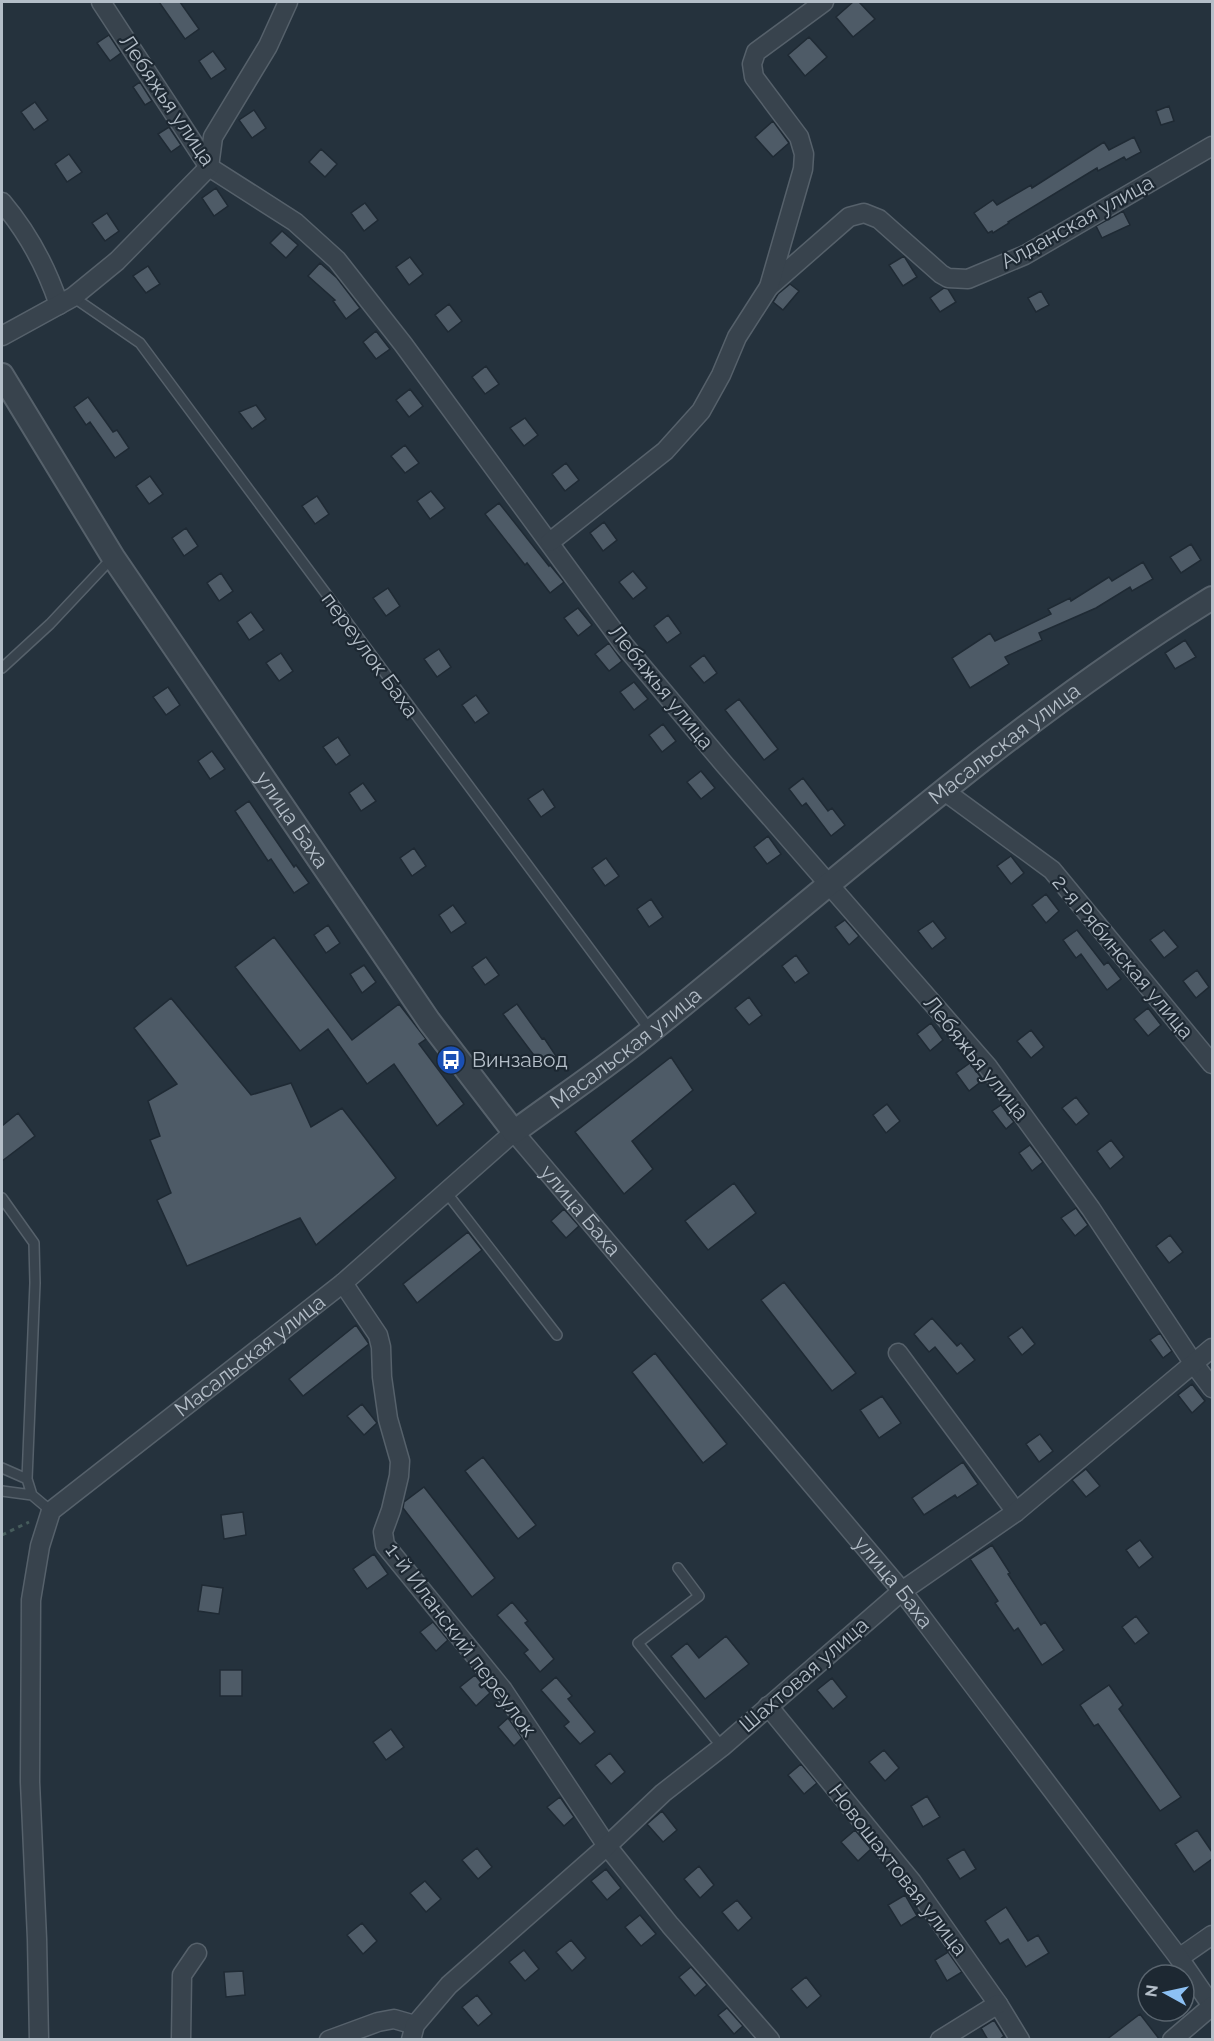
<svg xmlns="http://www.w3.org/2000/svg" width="1214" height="2041" viewBox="0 0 1214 2041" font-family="Raleway,sans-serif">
  <rect width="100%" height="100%" fill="#25323d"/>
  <path fill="#4e5b67" stroke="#1f2a34" stroke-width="1.5" d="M159 2H180L199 29 185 39Z
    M853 2H859L875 19 853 37 836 17Z
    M109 35 121 53 110 61 97 43Z
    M809 37 827 57 805 76 788 55Z
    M213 51 226 69 211 79 199 61Z
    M140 82 152 101 145 105 133 87Z
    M35 102 48 120 34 130 21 112Z
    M1169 106 1174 121 1161 125 1156 111Z
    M254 110 266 128 252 138 239 120Z
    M773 121 789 143 773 157 755 137Z
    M169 127 181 145 171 152 158 134Z
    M1134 137 1141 152 1126 160 1124 157 1098 171 1097 168 1008 222 1009 223 993 233 992 231 988 233 974 213 993 200 997 205 1031 185 1032 188 1104 142 1109 150Z
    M321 149 337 164 325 177 309 162Z
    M69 154 82 172 67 182 55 164Z
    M216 188 228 206 214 216 202 198Z
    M365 203 378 220 364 231 351 213Z
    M1123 211 1130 225 1102 238 1096 226Z
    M107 213 119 231 105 241 92 223Z
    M282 231 298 245 286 258 270 243Z
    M904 256 917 277 903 286 889 265Z
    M410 257 423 274 409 285 396 267Z
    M320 263 337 278 360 308 346 319 333 301 335 300 308 276Z
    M148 266 160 284 146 293 133 276Z
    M790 284 799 291 783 310 773 302 778 294Z
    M944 288 948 289 956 302 940 312 930 298Z
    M1041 291 1049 305 1036 312 1028 298Z
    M449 304 462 321 448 332 435 315Z
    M376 331 390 349 376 359 363 342Z
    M486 366 499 384 485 394 472 377Z
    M410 389 423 406 409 417 396 400Z
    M88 397 113 432 117 430 129 448 115 458 90 422 86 425 74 407Z
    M256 405 266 419 252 429 239 412Z
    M525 418 538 435 524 446 510 428Z
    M405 445 419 463 405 473 391 456Z
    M566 463 579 480 565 491 552 474Z
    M150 476 163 494 149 504 136 486Z
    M431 491 445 508 430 519 417 501Z
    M317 496 329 514 315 524 302 506Z
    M499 503 549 566 550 565 564 582 550 593 527 563 525 565 485 514Z
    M604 522 617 540 603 551 590 533Z
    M186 528 198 546 184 556 172 538Z
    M1191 544 1201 560 1181 573 1170 557Z
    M1143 562 1153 579 1132 591 1130 587 1096 608 1039 633 1042 640 1005 657 1009 664 970 688 952 658 990 633 995 641 1051 614 1048 609 1070 598 1071 601 1109 577 1112 581Z
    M633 571 647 588 633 599 619 582Z
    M221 573 233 591 219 601 207 583Z
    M388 588 400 606 386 616 373 598Z
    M578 608 592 625 578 636 564 618Z
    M251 612 264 630 249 640 237 622Z
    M668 615 681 633 667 643 654 626Z
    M1185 640 1196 657 1175 669 1165 653Z
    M609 643 622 661 609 671 595 654Z
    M439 649 451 667 437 677 424 659Z
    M281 653 293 671 279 681 266 663Z
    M704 655 717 673 704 683 690 666Z
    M634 682 648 699 634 710 620 692Z
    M168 687 180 705 166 715 153 697Z
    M476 695 489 713 475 723 462 705Z
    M739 699 778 749 764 760 725 710Z
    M663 724 676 741 662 752 649 735Z
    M338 737 350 755 336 765 323 747Z
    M212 751 225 769 210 779 198 761Z
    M701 771 715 788 701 799 687 782Z
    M803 778 828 811 832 808 845 825 831 836 806 803 802 806 789 789Z
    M363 783 376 801 361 811 349 793Z
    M543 789 555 807 541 817 528 799Z
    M249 801 294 867 296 865 309 883 294 893 271 859 268 861 235 811Z
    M768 836 781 854 767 864 754 847Z
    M414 848 426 866 412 876 400 858Z
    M1011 856 1024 873 1011 884 997 866Z
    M606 858 619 876 605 886 592 868Z
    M1046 894 1059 911 1046 923 1032 905Z
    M651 899 663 917 649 927 637 909Z
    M453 905 466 923 451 933 439 915Z
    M845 920 859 936 849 945 835 927Z
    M933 921 946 938 932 949 918 931Z
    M328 925 340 943 326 953 314 935Z
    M1077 930 1104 965 1108 962 1121 979 1107 990 1081 954 1076 958 1063 940Z
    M1164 930 1178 947 1164 958 1150 940Z
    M274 937 352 1040 399 1004 426 1039 419 1044 464 1104 437 1126 394 1064 367 1084 328 1029 300 1051 235 967Z
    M796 955 809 973 795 983 782 966Z
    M486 957 499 975 485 985 472 967Z
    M364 965 376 982 362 993 350 974Z
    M1197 970 1209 987 1196 998 1183 981Z
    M749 997 762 1015 749 1025 735 1008Z
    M171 998 251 1095 291 1083 311 1127 342 1108 396 1178 316 1245 300 1218 187 1266 157 1200 171 1193 150 1140 160 1136 148 1101 177 1084 134 1028Z
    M517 1004 542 1039 544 1038 556 1056 542 1066 503 1014Z
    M1148 1008 1161 1025 1148 1036 1134 1019Z
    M931 1023 943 1040 930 1051 917 1034Z
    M1031 1030 1044 1047 1031 1058 1017 1041Z
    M671 1057 693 1090 632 1141 653 1169 624 1194 575 1132Z
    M970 1063 983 1080 969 1091 956 1073Z
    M1076 1097 1089 1114 1076 1125 1062 1108Z
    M887 1104 900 1121 886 1133 873 1115Z
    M1001 1105 1014 1122 1006 1129 992 1111Z
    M18 1113 35 1136 2 1161V1126Z
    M1111 1140 1124 1157 1110 1169 1097 1151Z
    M1030 1145 1043 1162 1032 1171 1019 1153Z
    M734 1183 756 1213 708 1250 685 1221Z
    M1076 1208 1088 1225 1075 1236 1061 1218Z
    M564 1209 579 1226 566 1238 551 1221Z
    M468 1232 482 1250 417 1303 403 1284Z
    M1170 1235 1183 1252 1169 1263 1156 1246Z
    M784 1282 856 1373 832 1391 761 1300Z
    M932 1318 957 1346 961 1343 975 1360 957 1374 935 1347 929 1352 914 1334Z
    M356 1325 369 1344 303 1396 289 1379Z
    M1022 1327 1035 1344 1022 1355 1008 1337Z
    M1160 1333 1172 1351 1163 1358 1150 1340Z
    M655 1353 727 1444 703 1463 632 1372Z
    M1192 1384 1205 1401 1192 1413 1178 1395Z
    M882 1396 901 1423 879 1438 860 1410Z
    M362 1404 377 1423 364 1435 347 1416Z
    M1040 1434 1053 1451 1039 1462 1026 1444Z
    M483 1457 536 1525 518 1539 465 1471Z
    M963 1462 978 1484 957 1498 955 1495 924 1515 912 1498Z
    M1086 1469 1100 1486 1086 1497 1072 1480Z
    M424 1487 495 1578 472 1597 403 1508 404 1502Z
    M243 1512 246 1535 224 1539 221 1515Z
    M1140 1540 1153 1557 1139 1568 1126 1550Z
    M992 1545 1010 1573 1008 1574 1041 1625 1045 1622 1064 1650 1042 1665 1018 1628 1014 1631 995 1603 998 1601 970 1559Z
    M374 1554 388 1574 367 1589 353 1569Z
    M202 1585 223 1588 219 1614 198 1611Z
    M512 1602 528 1621 525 1623 554 1659 540 1672 524 1653 528 1650 497 1615Z
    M1136 1616 1149 1633 1135 1644 1122 1627Z
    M433 1622 448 1640 436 1651 420 1632Z
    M726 1636 749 1664 705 1699 671 1656 687 1643 699 1658Z
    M220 1670H242V1696H220Z
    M475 1675 490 1693 476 1706 460 1687Z
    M556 1677 572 1696 568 1699 595 1732 580 1744 564 1726 569 1722 541 1690Z
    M832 1678 847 1697 833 1709 817 1690Z
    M1109 1685 1123 1705 1119 1709 1181 1797 1160 1811 1098 1724 1094 1726 1080 1705Z
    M508 1718 522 1738 514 1746 498 1727Z
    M391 1729 404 1747 386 1760 373 1742Z
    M884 1750 899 1768 885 1781 869 1762Z
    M610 1753 625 1772 611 1784 595 1765Z
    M801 1764 817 1783 804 1794 788 1775Z
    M927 1796 940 1817 923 1827 911 1806Z
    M560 1797 574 1817 564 1826 547 1807Z
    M662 1811 677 1830 663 1842 647 1824Z
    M855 1830 871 1849 858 1861 841 1842Z
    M1197 1830 1212 1852V1859L1194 1872 1175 1844Z
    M477 1848 492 1867 478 1879 462 1860Z
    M964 1849 976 1869 960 1879 947 1859Z
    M699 1866 714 1885 700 1898 684 1879Z
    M606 1869 621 1888 607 1900 591 1881Z
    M425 1881 441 1899 426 1912 410 1893Z
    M905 1895 917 1916 901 1926 888 1905Z
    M737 1900 752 1918 738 1931 722 1912Z
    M1006 1907 1028 1941 1038 1935 1049 1953 1026 1967 1008 1939 1000 1944 985 1921Z
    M640 1915 656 1934 641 1946 625 1927Z
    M362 1923 377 1941 363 1954 347 1935Z
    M571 1940 586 1958 572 1971 556 1952Z
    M524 1950 539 1969 525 1981 509 1962Z
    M948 1952 962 1972 947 1981 935 1960Z
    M691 1967 707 1985 695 1996 679 1977Z
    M243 1971 245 1995 226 1997 224 1972Z
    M806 1977 821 1996 807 2008 791 1989Z
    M477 1995 492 2014 478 2026 462 2007Z
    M727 2008 743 2026 734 2034 718 2015Z
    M1140 2014 1160 2040H1106Z
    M994 2020 1004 2036 999 2040H988L981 2028Z"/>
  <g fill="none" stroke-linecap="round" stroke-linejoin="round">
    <g stroke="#56616b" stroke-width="12">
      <path id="service" d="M73 297 140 343 650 1030
        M2 668 50 624 113 557
        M446 1192 557 1335
        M2 1198 34 1243 35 1283 27 1479 32 1495
        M2 1468 27 1479
        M2 1491 32 1495 51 1511
        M678 1568 699 1596 638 1643 722 1747"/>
    </g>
    <g stroke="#56616b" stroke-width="21">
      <g id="minor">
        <path d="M101 2 209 167 295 222 337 260 403 344 624 645 724 764 988 1067 1091 1209 1194 1364 1212 1388"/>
        <path d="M2 202C29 234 46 266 59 305"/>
        <path d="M769 287 849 217 864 213 879 219 941 274 948 278 968 279 1025 255 1212 146"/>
        <path d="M2 336 73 297 117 261 209 167 213 137 268 46 288 2"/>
        <path d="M550 542 665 451 701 411 721 375 737 337 769 287 803 169 804 154 799 137 754 77 752 64 756 52 824 2"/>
        <path d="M943 790 1052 870 1212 1064"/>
        <path d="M343 1283 378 1335 381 1347 382 1377 388 1419 400 1461 399 1476 391 1510 383 1532 385 1545 503 1690 607 1846 670 1925 770 2040"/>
        <path d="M898 1353 1016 1512"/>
        <path d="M768 1706 912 1882 998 2004 1020 2040"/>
        <path d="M1179 1958 1212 1935"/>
        <path id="s1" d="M39 2040 37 1939 30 1782 31 1600 40 1546 51 1511 343 1283 514 1132 902 1591 1179 1958 1212 2006"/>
        <path d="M181 2040 182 1975 197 1953"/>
        <path d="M329 2040 378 2022 394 2019 415 2025"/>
        <path d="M411 2040 415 2025 449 1985 607 1846 663 1793 722 1747 902 1591 1016 1512 1212 1348"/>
        <path d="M940 2040 998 2004"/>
        <path d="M1172 2040 1212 2006"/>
      </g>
    </g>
    <g stroke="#56616b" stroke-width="26">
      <g id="tertiary">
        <path id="s2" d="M2 375 113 557 429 1021 514 1132C560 1098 608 1066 652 1030 836 882 1011 722 1212 598"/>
      </g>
    </g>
    <path stroke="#465c5c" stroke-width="3" stroke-dasharray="4.5 4.5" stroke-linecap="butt" d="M2 1535 29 1522"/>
    <use href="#service" stroke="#38434d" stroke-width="9"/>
    <use href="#minor" stroke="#38434d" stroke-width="18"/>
    <use href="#tertiary" stroke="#38434d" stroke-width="22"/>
  </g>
  <defs>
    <g id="bus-disc" transform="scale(1.5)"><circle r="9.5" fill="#1a4fb4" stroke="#1d2832"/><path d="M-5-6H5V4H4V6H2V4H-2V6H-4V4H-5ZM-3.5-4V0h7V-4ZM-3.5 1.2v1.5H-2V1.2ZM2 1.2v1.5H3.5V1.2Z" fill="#fff"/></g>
  </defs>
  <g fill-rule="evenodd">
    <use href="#bus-disc" x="451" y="1060"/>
  </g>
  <g text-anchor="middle" stroke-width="4.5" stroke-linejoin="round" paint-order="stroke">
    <g font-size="21" fill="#b4bec8" stroke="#1d2832">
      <text transform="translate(167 100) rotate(56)" y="7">Лебяжья улица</text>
      <text transform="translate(1077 222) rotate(-29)" y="7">Алданская улица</text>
      <text transform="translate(370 655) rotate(54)" y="7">переулок Баха</text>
      <text transform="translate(661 687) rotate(51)" y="7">Лебяжья улица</text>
      <text dy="7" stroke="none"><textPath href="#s2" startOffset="1540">Масальская улица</textPath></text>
      <text dy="7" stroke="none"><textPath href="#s2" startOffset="531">улица Баха</textPath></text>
      <text transform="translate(1123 957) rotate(50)" y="7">2-я Рябинская улица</text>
      <text dy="7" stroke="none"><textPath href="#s2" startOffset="1054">Масальская улица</textPath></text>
      <text transform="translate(976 1058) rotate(51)" y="7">Лебяжья улица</text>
      <text dy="7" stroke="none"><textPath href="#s1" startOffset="1233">улица Баха</textPath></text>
      <text dy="7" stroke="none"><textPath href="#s1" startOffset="784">Масальская улица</textPath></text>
      <text dy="7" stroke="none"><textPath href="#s1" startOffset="1719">улица Баха</textPath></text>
      <text transform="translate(461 1640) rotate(53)" y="7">1-й Иланский переулок</text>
      <text transform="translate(804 1675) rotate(-41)" y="7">Шахтовая улица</text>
      <text transform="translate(898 1870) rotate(52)" y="7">Новошахтовая улица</text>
    </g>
    <g font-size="21" fill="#b4bec8" stroke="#1d2832" text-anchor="start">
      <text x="472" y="1067">Винзавод</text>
    </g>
  </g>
  <rect width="1214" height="2041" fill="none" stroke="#b4bec8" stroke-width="6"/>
  <g transform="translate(1166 1993) rotate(278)"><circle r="28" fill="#1d2832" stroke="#59646e" stroke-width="1.5"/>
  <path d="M0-4.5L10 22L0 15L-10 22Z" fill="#8dc1f4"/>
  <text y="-9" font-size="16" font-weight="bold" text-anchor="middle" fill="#b4bec8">N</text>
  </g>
</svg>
